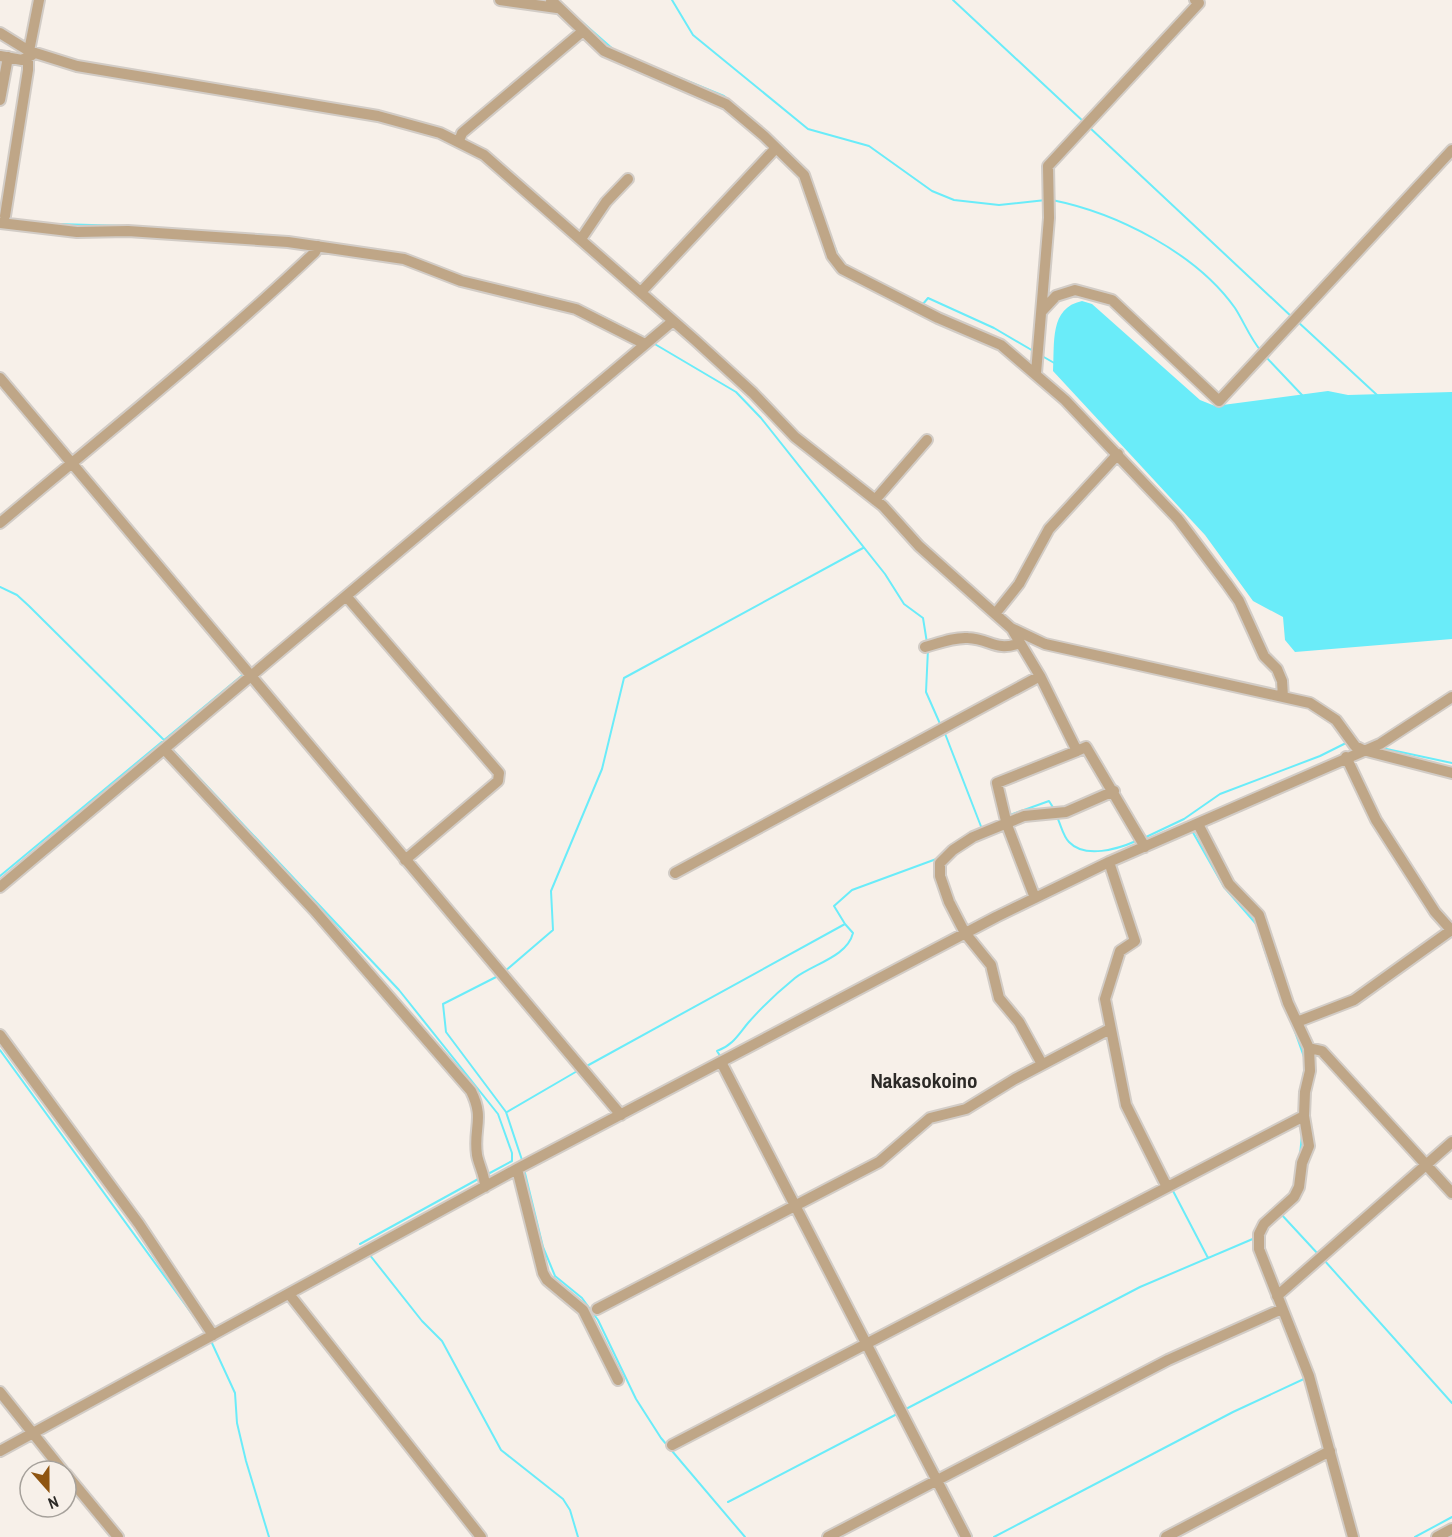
<svg xmlns="http://www.w3.org/2000/svg" width="1452" height="1537" viewBox="0 0 1452 1537" font-family="'Archivo Narrow',sans-serif">
  <rect width="100%" height="100%" fill="#f7f0e9"/>
  <path fill="#6aecf9" d="M1082 301 1092 304 1200 400 1215 406 1328 391 1348 395 1452 392V639L1295 652 1285 640 1283 617 1253 601 1205 535 1053 371C1055 343 1049 308 1082 301Z"/>
  <g fill="none" stroke-linecap="round" stroke-linejoin="round">
    <path stroke="#6aecf9" stroke-width="2" d="M672 0 693 35 808 129 869 146 932 191 954 200 999 205 1046 200
      M953 0 1085 123
      M573 14 614 50
      M658 69 724 96 755 121
      M1089 127 1293 318
      M779 143 805 169
      M1052 200C1117 213 1196 253 1235 308 1244 322 1250 338 1261 351
      M57 224 126 226
      M828 230 838 255
      M254 234 287 237
      M417 259 429 263
      M549 297 570 302
      M916 301 923 304 928 298 994 328 1035 352
      M584 307 645 338
      M1297 321 1377 395
      M653 343 736 392 761 418 885 574 904 604 923 618 927 643
      M1042 356 1056 364
      M1265 356 1302 395
      M0 587 17 595 29 606 166 742
      M928 649 926 692 941 726
      M944 731 982 829
      M1382 748 1452 763
      M172 749 399 990 498 1114 512 1153V1161L488 1174
      M1010 815 1049 801 1054 809
      M1057 817C1061 825 1063 836 1069 842 1085 859 1118 849 1136 841
      M1191 829 1224 887 1257 925
      M1144 838 1184 819 1220 794 1320 756 1346 743
      M0 876 245 673
      M1260 936 1277 987
      M504 972 553 930 551 891 602 769 624 678 863 548
      M500 975 443 1004 446 1032 506 1112 523 1163
      M1293 1026 1304 1057
      M0 1050 203 1329
      M722 1059 717 1051C733 1045 738 1035 748 1023 762 1007 779 991 795 978 813 964 847 957 853 933L845 924
      M585 1067 845 924 834 906 852 890 939 858
      M1303 1078 1305 1066
      M507 1112 579 1070
      M1300 1155 1302 1134
      M524 1169 543 1247 555 1276 582 1298 598 1320 636 1399 661 1438 745 1537
      M1172 1189 1208 1258
      M1281 1214 1318 1254
      M1263 1219 1271 1210
      M360 1244 480 1178
      M369 1254 422 1321 442 1341 501 1450 563 1499 570 1510 578 1537
      M1324 1260 1452 1403
      M211 1341 235 1393 237 1423 246 1461 269 1537
      M904 1410 1140 1287 1255 1238
      M922 1441 941 1476
      M943 1481 972 1537
      M728 1502 897 1414
      M994 1537 1233 1412 1306 1378
      M1415 1537 1452 1517"/>
    <g stroke="#d2ccc6" stroke-width="14">
      <path id="minor" d="M500 0 557 8
        M551 0 604 51 726 104 764 136 804 175 832 256 842 269 938 318 1001 345 1065 400 1178 519 1227 584 1239 601 1264 656 1277 669 1282 681 1283 697
        M0 33 29 51 77 66 378 116 440 133 484 155 695 340 753 393 795 437 883 506 919 546 985 605 1011 628 1045 644 1310 703 1336 720 1355 746 1363 750 1452 773
        M29 51 39 0
        M0 56 22 60 32 55
        M0 100 8 57
        M459 141 462 133 583 31
        M5 216 28 70V59
        M0 223 77 232 128 231 288 242 404 259 461 281 576 309 643 343
        M581 239 606 202 628 179
        M641 292 776 148
        M1042 311 1056 296 1075 290 1112 300 1219 401 1452 150
        M1036 373 1049 218 1048 166 1199 3 1195 0
        M0 378 621 1115
        M875 500 927 440
        M0 523C106 434 215 347 315 252L318 246
        M346 596 499 773 498 781 405 860
        M995 614 1019 584 1049 529 1118 454
        M1013 631 1040 676 1077 751 1086 747 1145 847
        M925 647C939 643 954 637 968 638 991 639 995 652 1020 643
        M165 750 314 910 471 1091C485 1119 473 1128 477 1155 479 1166 485 1175 485 1187
        M1346 757 1376 820 1435 912 1452 931
        M1198 824 1229 884 1259 915 1288 1003 1309 1048 1310 1071 1305 1092 1304 1116 1309 1146 1302 1163 1299 1187 1294 1197 1264 1224 1259 1234V1249L1309 1376 1353 1537
        M1109 862 1135 941 1120 951 1105 999 1126 1105 1167 1187
        M675 873 1040 676
        M0 887 673 321
        M1035 898 1007 825 997 783 1077 751
        M1297 1022 1354 1000 1450 931
        M0 1035 139 1224 213 1335
        M1309 1048 1322 1051 1452 1193
        M721 1062 966 1537
        M1042 1064 1019 1022 999 998 991 965 965 933 949 902 940 876V863L953 850 973 837 1024 816 1066 812 1114 791
        M517 1169 543 1273 547 1280 583 1310 618 1380
        M289 1294 481 1537
        M1277 1296 1452 1142
        M597 1309 879 1162 930 1118 966 1109 1015 1079 1110 1029
        M0 1392 63 1471
        M672 1445 1304 1116
        M0 1451 517 1169 996 917 1109 862 1380 744 1452 697
        M66 1474 118 1537
        M828 1537 1168 1360 1282 1309
        M1166 1537 1330 1451
        M1437 1537 1452 1529"/>
    </g>
    <use href="#minor" stroke="#bfa687" stroke-width="10"/>
  </g>
  <g text-anchor="middle" stroke-width="4.5" stroke-linejoin="round" paint-order="stroke">
    <g font-size="21" font-weight="bold" fill="#2c2a27" stroke="#f7f0e9">
      <text x="924" y="1088">Nakasokoino</text>
    </g>
  </g>
  <g transform="translate(48 1489) rotate(159)"><circle r="28" fill="#f7f0e9" stroke="#a6a19b" stroke-width="1.5"/>
  <path d="M0-4.5L10 22L0 15L-10 22Z" fill="#8f5511"/>
  <text y="-9" font-size="16" font-weight="bold" text-anchor="middle" fill="#2c2a27">N</text>
  </g>
</svg>
